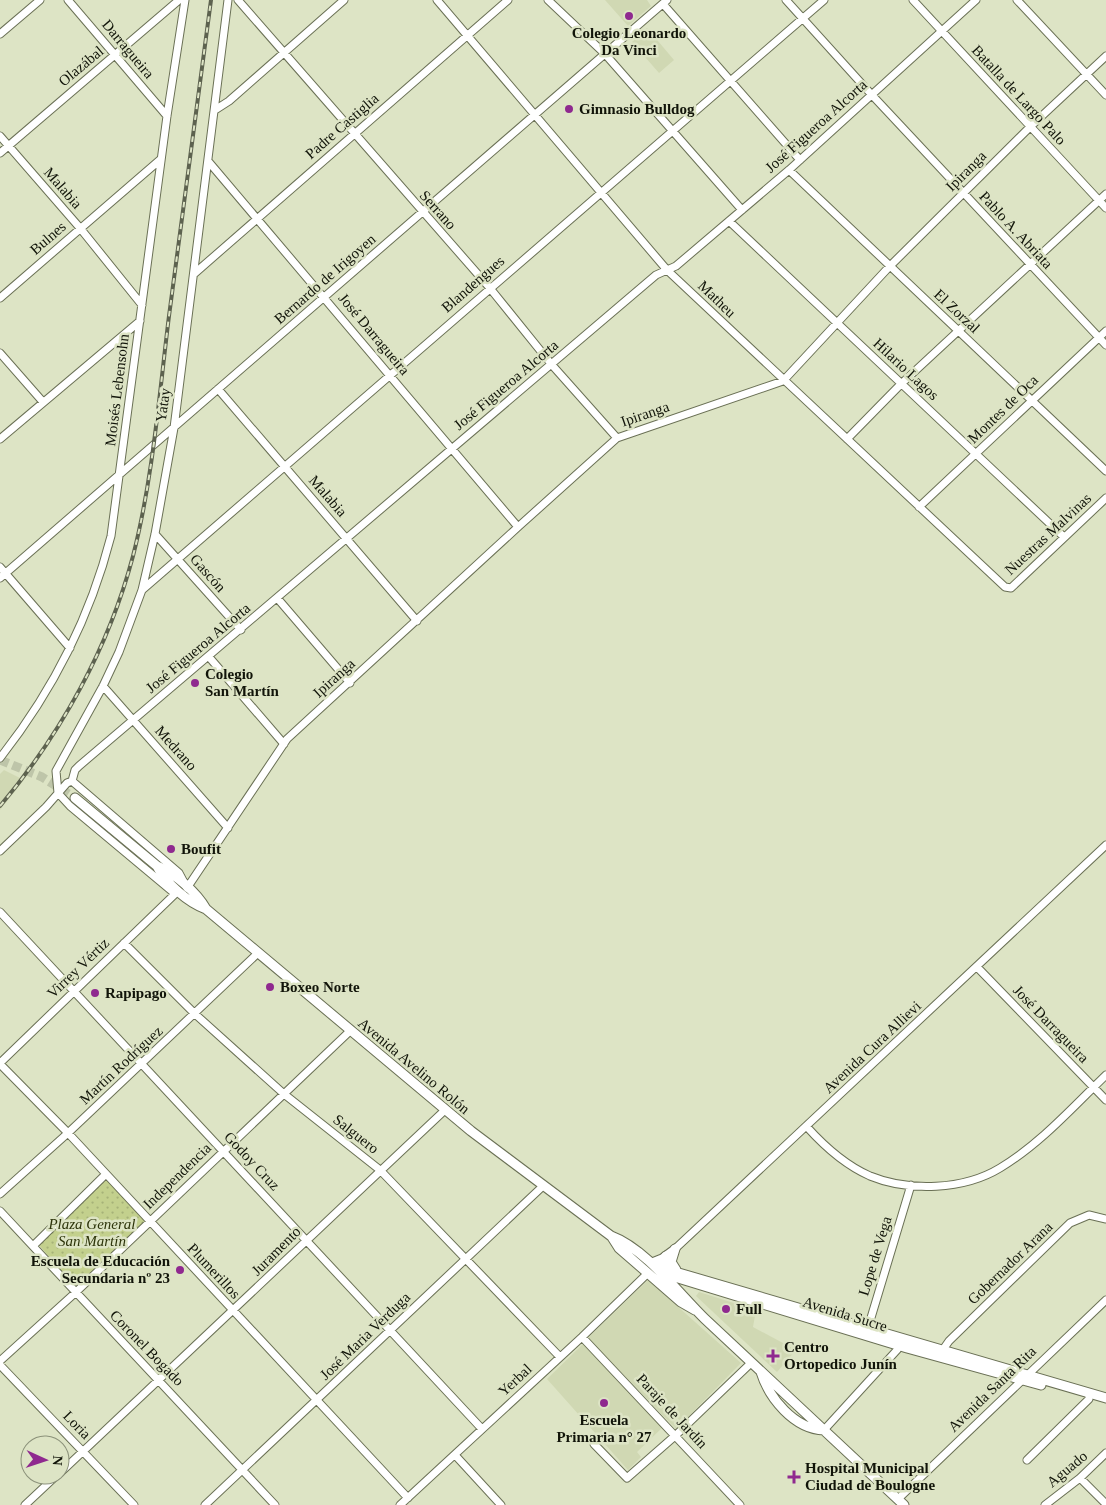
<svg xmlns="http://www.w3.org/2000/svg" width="1106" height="1505" viewBox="0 0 1106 1505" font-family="'Times New Roman',serif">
  <defs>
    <pattern id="grass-dots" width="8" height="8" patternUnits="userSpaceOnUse" patternTransform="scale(1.25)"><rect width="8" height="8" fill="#c3d08d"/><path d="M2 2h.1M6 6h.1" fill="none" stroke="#a6b278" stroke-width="1.8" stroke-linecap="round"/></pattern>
  </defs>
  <rect width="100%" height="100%" fill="#dde4c5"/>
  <path fill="#d0d8b3" d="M605 0H647L651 6 628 26Z
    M647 28 674 60 659 73 632 42Z
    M4 770 24 780 0 810V774Z
    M648 1280 741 1363 676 1429 588 1338Z
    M699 1292 756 1310 753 1327 796 1350 777 1372 696 1296Z
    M584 1343 663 1427 637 1452 641 1457 628 1470 547 1379Z"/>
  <path fill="url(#grass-dots)" d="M106 1178 145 1221 78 1285 72 1284 39 1245Z"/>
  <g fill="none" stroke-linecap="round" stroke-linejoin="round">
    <path stroke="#bec5a9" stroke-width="9" stroke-dasharray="9 4.5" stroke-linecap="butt" d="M0 760 42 777 75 798"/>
    <g stroke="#6a7055" stroke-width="9">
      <path id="minor" d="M68 0 167 116
        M238 0 489 287 552 365 617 438
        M437 0 667 270 1005 587 1011 588 1106 498
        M548 0 605 54 742 210
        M786 0 871 94 1106 345
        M913 0 1106 208
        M1017 0 1106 95
        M663 4 800 160
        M0 34 40 0
        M215 110 229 101 344 0
        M0 136 80 228 142 305
        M0 153 179 0
        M208 161 518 527
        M789 170 1106 471
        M729 221 1064 537
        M195 273 508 0
        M0 298 161 159
        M0 353 43 402
        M218 389 417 621
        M0 439 140 321
        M847 439 901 384 1106 194
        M919 507 1106 331
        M155 534 241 630
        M0 567 70 648
        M0 578 667 0
        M142 590 824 0
        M278 599 350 683
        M209 657 284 744
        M103 686 228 828
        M0 758C52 692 90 618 111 536L167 116 185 0
        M72 781 179 873 187 888 287 739 518 527 617 438 783 381 889 267 1030 127 1106 56
        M72 781 75 770 79 766 656 275 676 266 789 170 976 0
        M0 851 46 807 67 783 72 781
        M173 892 70 806 58 793 56 771 103 686 119 652 142 590 155 534 174 428 228 0
        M0 912 482 1429
        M124 943 195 1014 284 1094 380 1170 560 1357
        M977 967 1106 1100
        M0 1063 175 894
        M0 1064 68 1133 408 1498
        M807 1127C825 1147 845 1165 870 1176 909 1192 964 1190 1000 1168 1040 1144 1072 1108 1106 1075
        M0 1194 68 1133 258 953
        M0 1211 275 1505
        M34 1245 106 1174
        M652 1262 662 1258 677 1247 1106 845
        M867 1331 911 1185
        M582 1337 740 1505
        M942 1351 949 1341 1070 1223 1089 1215 1106 1219
        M0 1361 75 1293 350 1031
        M0 1365 134 1505
        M824 1430 897 1350 901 1343
        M594 1444 627 1478 676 1435 751 1363
        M455 1455 501 1505
        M1027 1460 1089 1399V1393
        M60 1473 445 1110
        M1080 1478 1106 1504
        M898 1499 1106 1300
        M25 1505 57 1475
        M205 1505 543 1186
        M400 1505 582 1337 648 1273
        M1045 1505 1080 1478 1106 1453"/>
    </g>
    <g stroke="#6a7055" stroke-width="11">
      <path id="major" d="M75 798 157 866C175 873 197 893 206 909
        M157 866C165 883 189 903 206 909L471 1131 611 1236C646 1249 679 1294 705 1319L904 1505
        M612 1237 619 1248 681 1302 695 1310
        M675 1249 671 1262 676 1270
        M666 1256C660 1267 669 1273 678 1278L907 1348 1041 1385
        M654 1263 665 1269 1106 1398
        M761 1372C769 1398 794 1429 824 1430"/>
    </g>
    <use href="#minor" stroke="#fff" stroke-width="7"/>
    <use href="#major" stroke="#fff" stroke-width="9"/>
    <g stroke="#5d624f" stroke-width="4">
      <path id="rail" d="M0 806C61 734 109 647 133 556 153 478 159 396 169 316 183 211 197 105 211 0"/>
    </g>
    <use href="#rail" stroke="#dde4c5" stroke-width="2" stroke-dasharray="5.5" stroke-linecap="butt"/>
  </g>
  <g fill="#8f298f" stroke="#dde4c5" stroke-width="2">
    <circle cx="629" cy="16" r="5"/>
    <circle cx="569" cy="109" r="5"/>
    <circle cx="195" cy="683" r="5"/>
    <circle cx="171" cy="849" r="5"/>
    <circle cx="270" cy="987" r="5"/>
    <circle cx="95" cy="993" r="5"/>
    <circle cx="180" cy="1270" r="5"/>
    <circle cx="726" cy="1309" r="5"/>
    <path d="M770.5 1348.5h5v5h5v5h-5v5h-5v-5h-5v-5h5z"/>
    <circle cx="604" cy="1403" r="5"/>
    <path d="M791.5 1469.5h5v5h5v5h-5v5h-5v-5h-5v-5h5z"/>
  </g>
  <g text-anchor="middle" stroke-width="5" stroke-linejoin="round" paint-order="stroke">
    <g font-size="15" font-weight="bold" fill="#111409" stroke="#dde4c5" text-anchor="start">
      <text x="629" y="38" text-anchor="middle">Colegio Leonardo<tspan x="629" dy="17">Da Vinci</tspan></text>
      <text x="579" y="114">Gimnasio Bulldog</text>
      <text x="205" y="679">Colegio<tspan x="205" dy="17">San Martín</tspan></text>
      <text x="181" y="854">Boufit</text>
      <text x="280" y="992">Boxeo Norte</text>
      <text x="105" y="998">Rapipago</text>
      <text x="170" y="1266" text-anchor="end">Escuela de Educación<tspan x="170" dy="17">Secundaria nº 23</tspan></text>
      <text x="736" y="1314">Full</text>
      <text x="784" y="1352">Centro<tspan x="784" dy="17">Ortopedico Junín</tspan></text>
      <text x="604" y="1425" text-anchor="middle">Escuela<tspan x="604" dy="17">Primaria n° 27</tspan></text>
      <text x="805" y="1473">Hospital Municipal<tspan x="805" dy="17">Ciudad de Boulogne</tspan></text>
    </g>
    <g font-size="15" fill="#111409" stroke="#dde4c5">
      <text transform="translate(128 49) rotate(50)" y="5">Darragueira</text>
      <text transform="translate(81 66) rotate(-40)" y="5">Olazábal</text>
      <text transform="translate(1019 95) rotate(47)" y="5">Batalla de Largo Palo</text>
      <text transform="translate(342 126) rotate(-41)" y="5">Padre Castiglia</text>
      <text transform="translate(816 126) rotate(-42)" y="5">José Figueroa Alcorta</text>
      <text transform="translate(966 171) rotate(-45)" y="5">Ipiranga</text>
      <text transform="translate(63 188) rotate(49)" y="5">Malabia</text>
      <text transform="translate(438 210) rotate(48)" y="5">Serrano</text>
      <text transform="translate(1016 230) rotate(47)" y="5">Pablo A. Abriata</text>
      <text transform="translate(48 238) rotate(-41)" y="5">Bulnes</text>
      <text transform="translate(325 279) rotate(-41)" y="5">Bernardo de Irigoyen</text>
      <text transform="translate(473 284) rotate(-41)" y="5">Blandengues</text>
      <text transform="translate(717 299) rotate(44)" y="5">Matheu</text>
      <text transform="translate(957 311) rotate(43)" y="5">El Zorzal</text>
      <text transform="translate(374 334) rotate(50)" y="5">José Darragueira</text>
      <text transform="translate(906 369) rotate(43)" y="5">Hilario Lagos</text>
      <text transform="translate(506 385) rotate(-40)" y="5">José Figueroa Alcorta</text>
      <text transform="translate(117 390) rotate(-83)" y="5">Moisés Lebensohn</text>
      <text transform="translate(163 405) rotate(-82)" y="5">Yatay</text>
      <text transform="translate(1003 409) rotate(-44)" y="5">Montes de Oca</text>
      <text transform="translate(645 414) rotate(-19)" y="5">Ipiranga</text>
      <text transform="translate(328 496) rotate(49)" y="5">Malabia</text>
      <text transform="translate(1048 534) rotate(-43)" y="5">Nuestras Malvinas</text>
      <text transform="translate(208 573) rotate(48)" y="5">Gascón</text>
      <text transform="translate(198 648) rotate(-40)" y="5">José Figueroa Alcorta</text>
      <text transform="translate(334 678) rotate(-42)" y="5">Ipiranga</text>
      <text transform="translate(176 748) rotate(48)" y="5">Medrano</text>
      <text transform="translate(78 968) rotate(-44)" y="5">Virrey Vértiz</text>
      <text transform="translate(1051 1024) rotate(46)" y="5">José Darragueira</text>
      <text transform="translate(872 1047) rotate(-43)" y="5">Avenida Cura Allievi</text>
      <text transform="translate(121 1065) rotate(-43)" y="5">Martín Rodríguez</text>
      <text transform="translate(414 1066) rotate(40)" y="5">Avenida Avelino Rolón</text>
      <text transform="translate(356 1134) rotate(38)" y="5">Salguero</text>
      <text transform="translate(252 1161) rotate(47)" y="5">Godoy Cruz</text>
      <text transform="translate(177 1176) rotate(-44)" y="5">Independencia</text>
      <text transform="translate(276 1251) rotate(-45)" y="5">Juramento</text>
      <text transform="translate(875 1256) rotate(-73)" y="5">Lope de Vega</text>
      <text transform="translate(1010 1263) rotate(-44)" y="5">Gobernador Arana</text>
      <text transform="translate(214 1271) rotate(47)" y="5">Plumerillos</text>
      <text transform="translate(845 1314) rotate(17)" y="5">Avenida Sucre</text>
      <text transform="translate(365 1336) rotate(-44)" y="5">José Maria Verduga</text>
      <text transform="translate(147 1348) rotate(46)" y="5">Coronel Bogado</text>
      <text transform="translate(515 1380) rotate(-43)" y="5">Yerbal</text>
      <text transform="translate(992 1389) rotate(-44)" y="5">Avenida Santa Rita</text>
      <text transform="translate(672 1411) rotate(47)" y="5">Paraje de Jardín</text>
      <text transform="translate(77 1425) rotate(46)" y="5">Loria</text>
      <text transform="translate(1067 1469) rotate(-40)" y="5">Aguado</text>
    </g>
    <g font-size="15" font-style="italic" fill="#2d340a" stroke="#dde4c5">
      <text x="92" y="1229">Plaza General<tspan x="92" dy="17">San Martín</tspan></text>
    </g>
  </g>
  <g transform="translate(45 1460) rotate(93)"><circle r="24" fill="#dde4c5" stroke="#8b917a"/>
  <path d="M0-4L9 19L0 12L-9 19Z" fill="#8f298f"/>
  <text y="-8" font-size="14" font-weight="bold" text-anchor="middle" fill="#111409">N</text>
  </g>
</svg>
